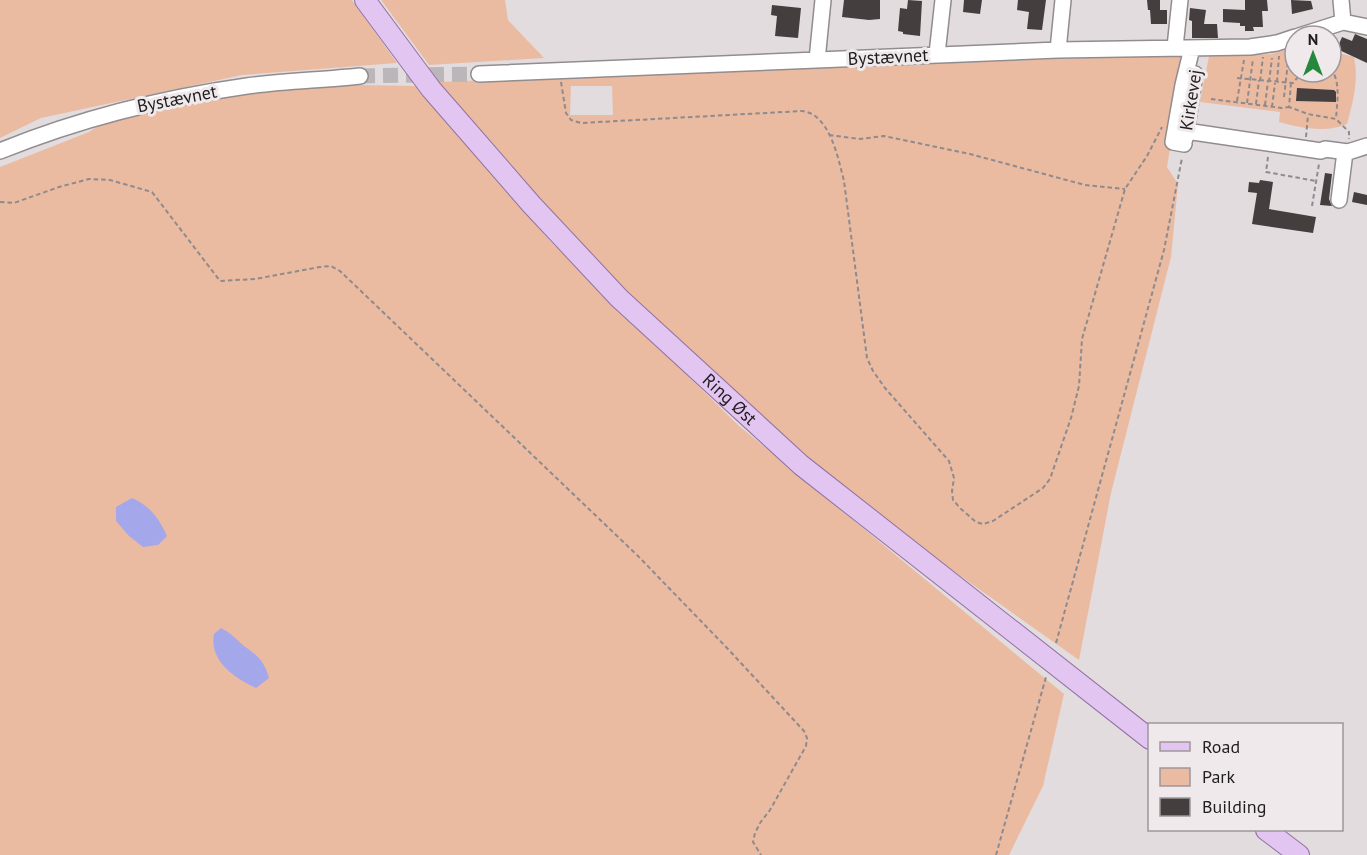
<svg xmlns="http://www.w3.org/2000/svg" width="1367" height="855" viewBox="0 0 1367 855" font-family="'PT Sans',sans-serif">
  <rect width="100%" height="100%" fill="#e2dcdf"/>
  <path fill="#eabba1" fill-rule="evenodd" d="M0 0H352L397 63 242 75 41 118 0 138Z
    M381 0H505L508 20 544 58 429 65Z
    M1295 47V72H1331V51L1354 57C1359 81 1353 101 1347 124 1328 133 1299 128 1279 122L1280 112 1200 102 1209 56 1272 54Z
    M1189 54 1178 99 1167 167 1178 184 1171 257 1111 493 1079 660 887 524 804 460 622 295 438 82ZM571 86H612L613 115H570Z
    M361 85 416 86 550 241 738 425 1064 694 1043 786 1009 855H0V167L89 132 111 118 251 91Z"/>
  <path fill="#a4a8ea" d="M132 498C150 506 159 518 167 536L158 545 143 547 129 536 116 521V507Z
    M221 628C231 633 236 639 244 646 258 656 264 660 269 678L256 688C234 678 209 661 214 634Z"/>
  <path fill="#443e3e" d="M844 0H880V19L869 20 842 17Z
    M908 0 922 1 920 36 903 34V32L898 31 900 8 907 9Z
    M964 0H982L980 14 963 12Z
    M1018 0H1046L1042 30 1027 29 1029 12 1017 10Z
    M1147 0H1160V10H1167V24H1151L1150 10H1148Z
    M1245 0H1267L1268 11H1262L1263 27H1253L1254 31H1245V26H1240V23L1223 22V9L1245 10Z
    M1291 0 1311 1 1313 9 1292 14Z
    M772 5 801 8 798 38 775 36 777 16 771 15Z
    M1190 8 1206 10 1204 24H1217L1218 38H1192V21L1189 20Z
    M1355 34 1367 39V63L1337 49 1342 37 1352 41Z
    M1297 88 1334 90 1336 92V102L1296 101Z
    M1325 173 1332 174 1329 199 1332 206 1320 205Z
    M1260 180 1273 182 1269 209 1316 217 1313 233 1252 224 1257 193 1248 192 1249 182 1259 183Z
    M1354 192 1367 195V205L1352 202Z"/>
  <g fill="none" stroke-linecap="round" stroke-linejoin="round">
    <path stroke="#bbb6b9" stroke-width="15" stroke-dasharray="15 8" stroke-linecap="butt" d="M360 76 479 74"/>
    <g stroke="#928c8f" stroke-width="18">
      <path id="minor" d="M1341 0 1343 22
        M1299 36 1343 22 1367 27
        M1175 47 1180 0
        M1058 50 1063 0
        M937 54 943 0
        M817 60 823 0
        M479 74 1058 50 1250 47 1277 43 1295 37
        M1186 131 1321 151 1325 149 1348 152 1367 146
        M1185 139 1195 74
        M1184 144 1173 142 1183 85 1192 48
        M0 151C79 119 162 98 247 86 284 81 323 80 360 76
        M1339 200 1345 152"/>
    </g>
    <g stroke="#9172a2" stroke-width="22">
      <g id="major">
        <path id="s1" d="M365 0 431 89 531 204 619 298 801 465 1150 739"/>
        <path d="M1266 830 1299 855"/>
      </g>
    </g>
    <path stroke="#8f8a8d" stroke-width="2" stroke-dasharray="4.5 3" stroke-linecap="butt" d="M1331 68C1341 84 1337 101 1336 119
      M1237 78 1293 83 1302 72
      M1260 81 1263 57
      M561 82 566 113 571 120 581 123 802 111C830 114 838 158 844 181L867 358 873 371 885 388 949 461 954 478 952 491 953 500 961 509 976 522 983 524 993 521 1043 488 1050 479 1071 418 1079 386 1082 339 1125 189 1147 156 1162 127
      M1269 82 1272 58
      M1277 82 1279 56
      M1291 83 1289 107 1308 114 1336 119 1349 132V139
      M1284 97 1289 53
      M1211 99 1282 108 1289 107
      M1237 101 1244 60
      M1247 103 1253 59
      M1256 104 1259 80
      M1265 105 1268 81
      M1272 107 1275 83
      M829 135 860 139 884 136 970 154 1085 185 1125 189
      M1306 137 1308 115
      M1268 157 1266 172 1316 181
      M0 202 14 203 59 187 89 179 110 180 152 192 220 281 255 279 320 267 331 266 340 271 638 556 727 648 804 731 807 738 806 746 770 810 760 823 755 833 753 842 761 855
      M1312 206 1319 164
      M1056 643 1164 250 1182 158
      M996 855 1046 677"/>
    <use href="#minor" stroke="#fff" stroke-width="15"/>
    <use href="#major" stroke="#e2c5f1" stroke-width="20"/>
  </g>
  <g text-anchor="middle" stroke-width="6" stroke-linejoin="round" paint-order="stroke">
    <g font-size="18" fill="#201d1f" stroke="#f0e9ec">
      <text transform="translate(888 57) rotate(-3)" y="6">Bystævnet</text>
      <text transform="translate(177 99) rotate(-11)" y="6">Bystævnet</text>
      <text transform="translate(1191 100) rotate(-81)" y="6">Kirkevej</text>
      <text dy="6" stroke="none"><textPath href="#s1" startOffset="542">Ring Øst</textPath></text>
    </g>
  </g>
  <rect x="1148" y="723" width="195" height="108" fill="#f0e9ec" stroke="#9d979a" stroke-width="1.5"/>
  <rect x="1160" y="742" width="30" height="9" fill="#e2c5f1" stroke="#9d979a" stroke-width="1.5"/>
  <text x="1202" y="753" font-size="18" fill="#201d1f">Road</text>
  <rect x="1160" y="768" width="30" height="18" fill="#eabba1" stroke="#9d979a" stroke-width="1.5"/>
  <text x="1202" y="783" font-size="18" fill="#201d1f">Park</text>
  <rect x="1160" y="798" width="30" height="18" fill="#443e3e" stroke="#9d979a" stroke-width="1.5"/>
  <text x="1202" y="813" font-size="18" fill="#201d1f">Building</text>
  <g transform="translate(1313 54)"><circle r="28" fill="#f0e9ec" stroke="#9d979a" stroke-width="1.5"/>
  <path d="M0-4.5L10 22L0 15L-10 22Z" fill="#24873b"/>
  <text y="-9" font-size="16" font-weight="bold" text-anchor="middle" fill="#201d1f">N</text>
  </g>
</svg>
